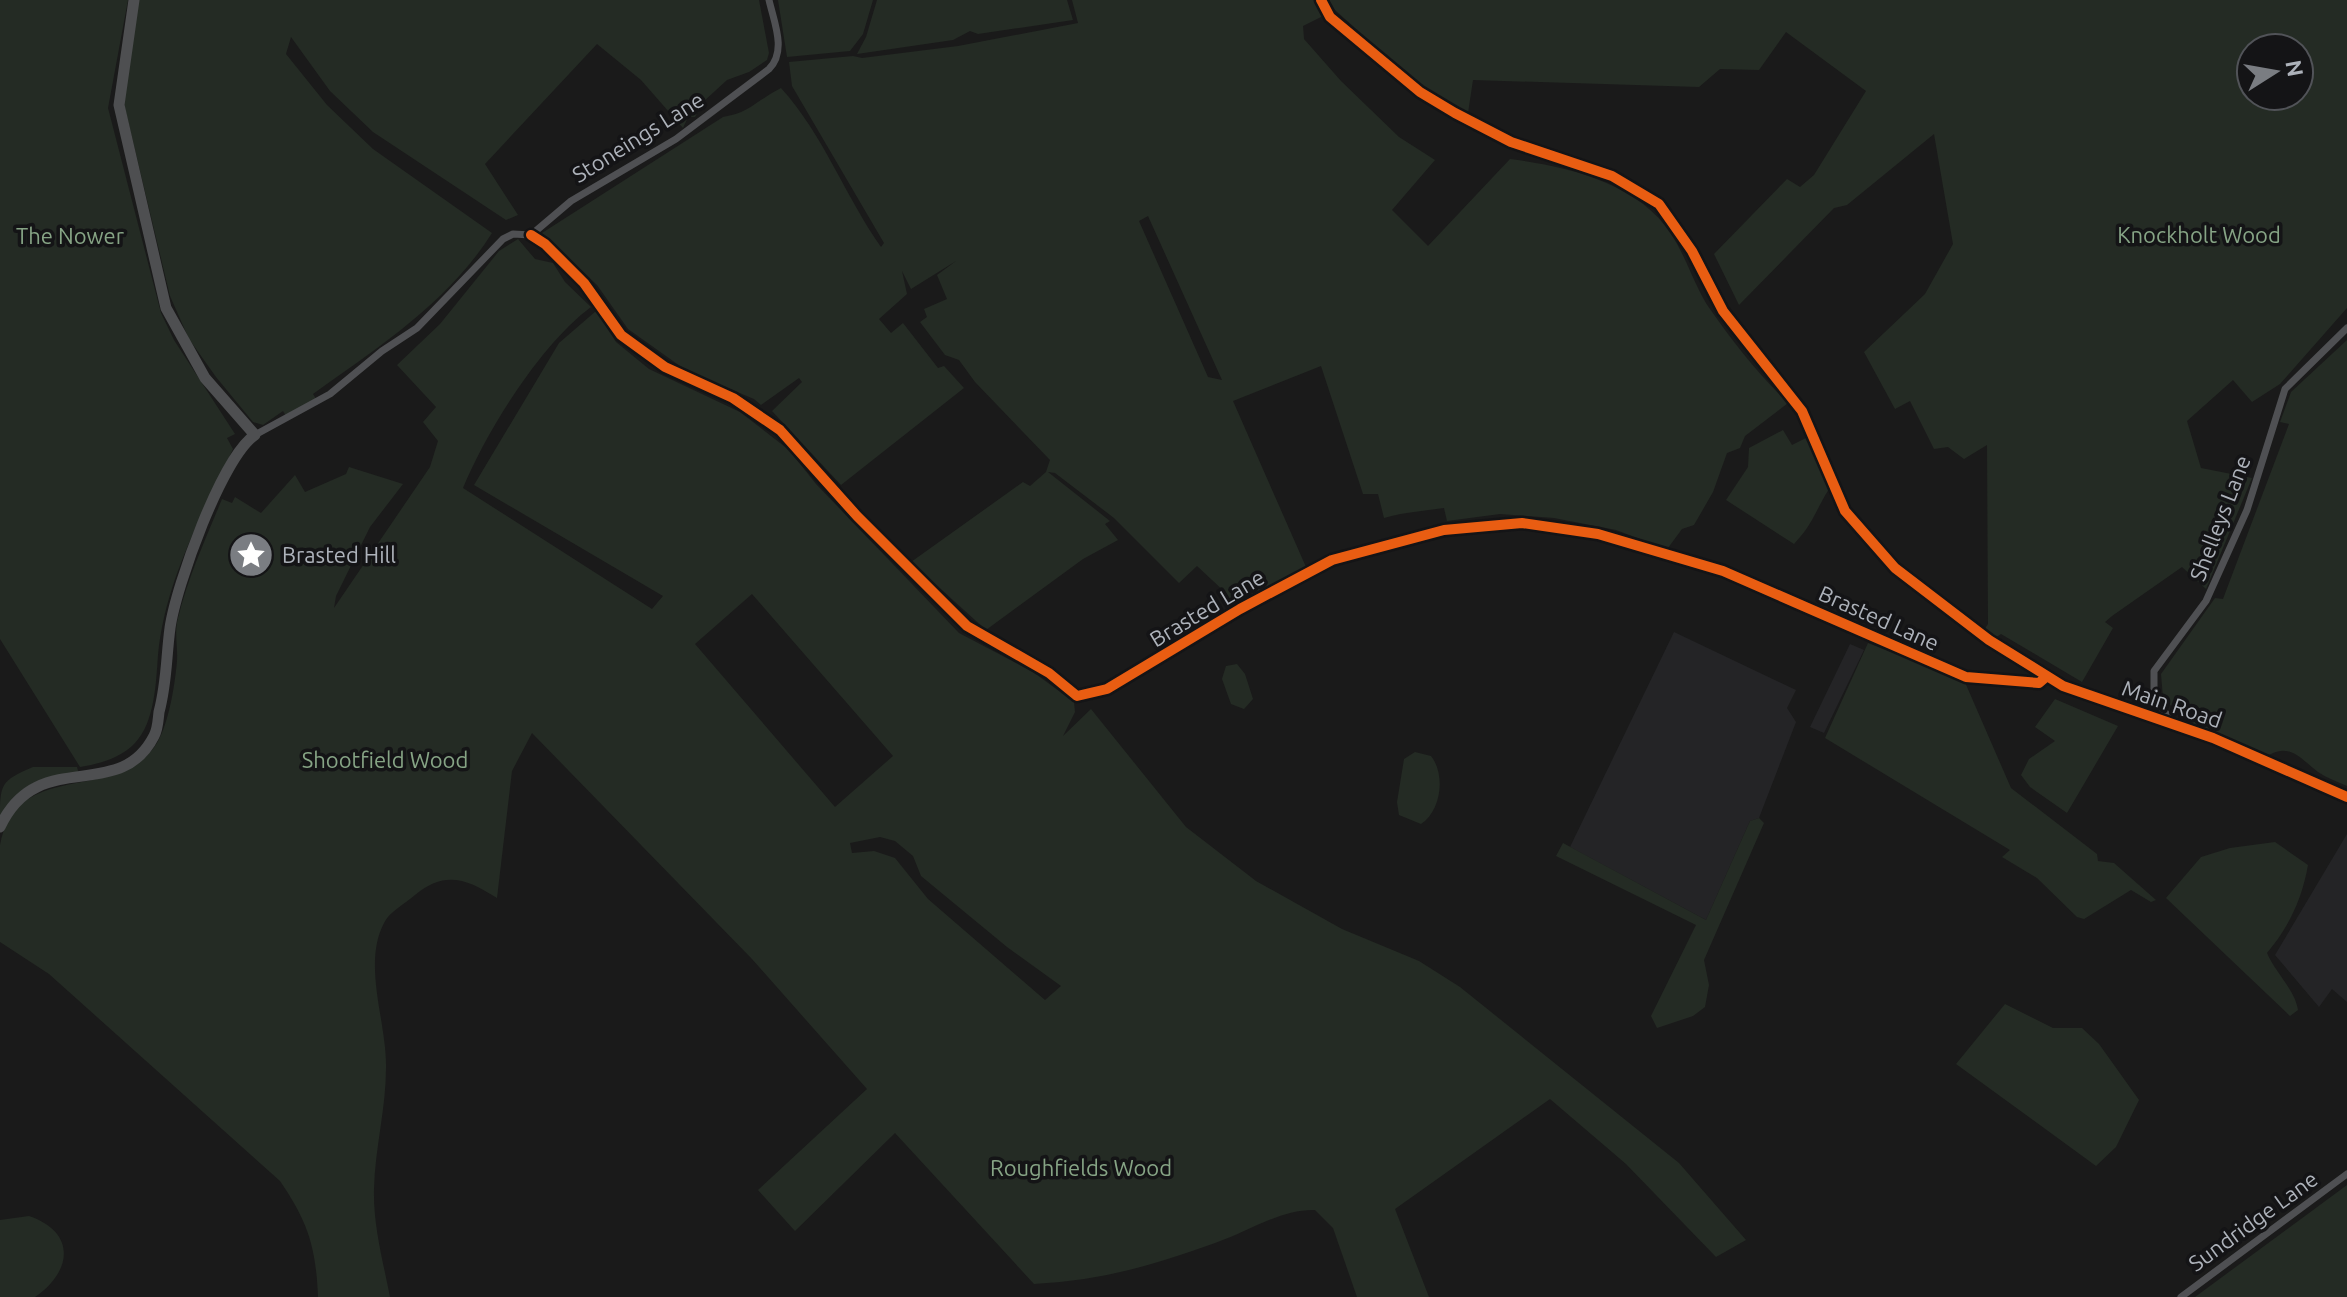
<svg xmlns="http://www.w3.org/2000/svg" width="2347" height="1297" viewBox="0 0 2347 1297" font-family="Ubuntu,sans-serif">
  <rect width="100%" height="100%" fill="#1a1a1a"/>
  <path fill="#242426" d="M1674 632 1796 690 1787 708 1796 722 1759 818 1750 821 1706 920 1570 847Z
    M1850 644 1864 650 1824 733 1810 727Z
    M2347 834V1002L2332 989 2319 1007 2275 955Z"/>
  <path fill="#242b24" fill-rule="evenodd" d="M0 0H128L108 108 161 313 174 340 235 434 227 438 233 449C202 515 165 581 158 655 156 682 155 722 135 743 121 758 99 764 80 767L0 639Z
    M137 0H759L769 53 767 60 749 72 727 80 703 102 695 117H688L683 128 641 80 597 44 485 164 518 215 506 220 373 132 330 91 291 37 286 54 327 105 373 149 492 233C448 303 377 348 313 394L316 399 286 416 283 411 263 425 253 422 216 377 189 339 170 296 124 104Z
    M778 0H873L863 34 850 51 787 57Z
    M877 0H1067L1073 20 978 34 970 31 953 40 857 54 866 37Z
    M1072 0H1315L1325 15 1303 26 1304 39 1341 81 1399 137 1435 160 1392 210 1428 246 1510 159C1566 166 1639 183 1671 234 1686 256 1696 290 1710 309 1733 342 1759 375 1788 403L1745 436 1740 448 1727 453 1713 492 1694 525 1682 529 1668 548H1664L1616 530 1554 518 1500 514 1447 521 1444 508C1423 511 1405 512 1384 518L1378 494H1363L1321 366 1233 401 1306 567 1229 605 1222 597 1227 594 1197 566 1179 583 1114 518 1055 473 1048 472 1110 521 1105 524 1118 540 1083 559 986 630 911 562 1023 482 1030 486 1046 472 1050 460 975 382 959 360 945 355 920 322 927 317 924 309 947 299 937 275 956 261 911 289 902 271 907 294 879 319 891 333 903 323 938 368 944 366 964 388 841 485 772 411 802 382 799 378 761 405 754 399 687 371 628 329 597 285 542 233 723 117C750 113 757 100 781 88 823 134 845 196 881 247L884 243 792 86 789 62 853 56 862 58 958 46 1078 23ZM1148 216 1222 380 1208 377 1139 221Z
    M1329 0H2347V308L2280 384 2252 402 2233 380 2187 421 2201 468 2252 478 2206 589 2182 567 2112 616 2105 622 2113 628 2082 682 2001 634 1995 638 1984 630 1988 624 1987 445 1964 459 1948 447 1934 449 1910 401 1895 409 1864 352 1925 294 1953 244 1934 134 1847 205 1834 208 1739 305 1714 254 1787 179 1800 187 1814 175 1866 91 1786 32 1759 70 1720 69 1699 87 1473 80 1468 113 1417 84 1335 10ZM2251 48H2299V96H2251Z
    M518 239 535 259 553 263 565 282 591 307C541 344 487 430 463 488L652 609 663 596 474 485 559 343 596 311 616 342 649 369 740 412 789 450 816 484 959 633 1033 672 1074 702 1075 712 1063 736 1091 709 1186 827 1256 881 1342 929 1419 961 1460 987 1679 1163 1746 1240 1716 1257 1626 1164 1550 1099 1395 1209 1429 1297H1357L1333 1228 1315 1210C1280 1209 1248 1232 1215 1243 1150 1266 1104 1280 1034 1284L895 1133 795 1231 758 1190 867 1089 752 959 532 733 512 771 497 898C467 879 445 870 415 895 406 903 389 912 384 923 362 965 387 1022 386 1068 386 1109 375 1148 374 1189 373 1225 383 1261 390 1297H318C316 1247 308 1222 280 1181L49 974 0 942C0 912 0 875 0 845 18 756 117 806 157 743 169 723 175 684 177 661 178 647 174 632 178 618 188 577 206 538 222 499L232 503 235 497 261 513 295 475 305 492 346 474 349 467 403 484 370 527 336 596 334 608 430 467 438 441 423 422 436 407 397 365 440 324 499 251ZM752 594 893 756 835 807 695 644ZM880 837 895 841 913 856 921 876 1007 947 1061 986 1045 1000 928 899 895 858 874 851 852 853 850 843Z
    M2347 340V786C2338 782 2327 778 2318 772 2301 759 2291 743 2269 755L2188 722 2163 698 2161 674 2215 598 2223 599 2289 424 2280 422 2291 392Z
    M1783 430 1792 445 1806 438 1829 489C1815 511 1814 523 1794 544L1726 500 1748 467 1749 448Z
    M1868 643 1964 680 2011 788 2097 854 2098 861 2114 863 2156 900 2151 902 2131 890 2084 919 2077 917 2037 878 2002 857 2010 850 1825 738Z
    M1237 664 1245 674 1253 699 1244 709 1231 704 1222 679 1226 666Z
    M2055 699 2118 726 2067 813 2030 787 2021 775 2029 759 2055 741 2035 727Z
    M1415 752 1431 756C1446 775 1441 811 1421 824L1399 815 1397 802 1404 759Z
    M33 767H77L79 774C37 778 22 781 0 820 0 784 0 781 33 767Z
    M1759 818 1764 823 1704 960 1709 985 1705 1007 1693 1016 1657 1028 1651 1016 1696 925 1556 856 1563 843 1706 920 1750 821Z
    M2275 842 2308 865C2302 899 2289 927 2267 953 2275 972 2295 990 2298 1010L2290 1016 2166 898 2201 857 2230 848Z
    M2005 1004 2053 1028H2082L2099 1044 2139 1100 2116 1147 2096 1166 1956 1064Z
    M2347 1185V1297H2195Z
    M29 1216C76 1232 73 1271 35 1297H0V1220Z"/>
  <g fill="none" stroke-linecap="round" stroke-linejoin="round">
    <path stroke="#4f5053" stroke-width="7" d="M531 235 545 244 584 283 621 335 665 367 733 398 780 430 857 516 967 626 1049 673 1077 696 1107 689 1240 609 1332 560 1444 530 1522 523 1598 534 1723 571 1966 677 2039 683 2046 677
      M255 435 330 394 382 351 417 328 503 239 513 234 531 235 571 201 676 139 769 69C787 51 774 22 769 0
      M2174 724 2154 698V671L2206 601 2247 510 2285 389 2347 328
      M2181 1297 2347 1174"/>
    <path stroke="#4e4f51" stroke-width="11" d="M1321 0 1330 17 1420 92 1455 113 1511 142 1612 176 1659 204 1692 251 1723 311 1802 411 1845 511 1895 568 1989 640 2063 686 2213 738 2347 797
      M0 827C38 745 119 805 154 736 158 729 158 720 159 712 167 682 166 658 170 628 176 586 222 457 255 435L205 378 166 308 119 105 134 0"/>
    <g stroke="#141416" stroke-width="15">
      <path id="cycleway" d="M1321 0 1330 17 1420 92 1455 113 1511 142 1612 176 1659 204 1692 251 1723 311 1802 411 1845 511 1895 568 1989 640 2063 686 2213 738 2347 797
        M531 235 545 244 584 283 621 335 665 367 733 398 780 430 857 516 967 626 1049 673 1077 696 1107 689 1240 609 1332 560 1444 530 1522 523 1598 534 1723 571 1966 677 2039 683 2046 677"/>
    </g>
    <use href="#cycleway" stroke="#e95d12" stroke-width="10"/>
  </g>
  <defs>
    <g id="sight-disc" transform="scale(2.3)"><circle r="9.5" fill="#7a7d82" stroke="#141416"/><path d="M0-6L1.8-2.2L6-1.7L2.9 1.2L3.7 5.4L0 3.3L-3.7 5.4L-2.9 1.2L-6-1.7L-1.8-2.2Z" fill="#fff"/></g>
  </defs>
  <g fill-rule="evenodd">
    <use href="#sight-disc" x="251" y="555"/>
  </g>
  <g text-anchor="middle" stroke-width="7" stroke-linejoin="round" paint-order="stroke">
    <g font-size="22" fill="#adb2ba" stroke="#141416">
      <text transform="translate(638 137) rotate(-32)" y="8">Stoneings Lane</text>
      <text transform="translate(2220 518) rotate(-69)" y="8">Shelleys Lane</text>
      <text transform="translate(1207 608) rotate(-31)" y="8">Brasted Lane</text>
      <text transform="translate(1879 618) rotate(24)" y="8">Brasted Lane</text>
      <text transform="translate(2172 704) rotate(19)" y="8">Main Road</text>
      <text transform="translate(2253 1221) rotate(-36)" y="8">Sundridge Lane</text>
    </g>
    <g font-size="22" fill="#86a485" stroke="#141416">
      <text x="2199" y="243">Knockholt Wood</text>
      <text x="70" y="244">The Nower</text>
      <text x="385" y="768">Shootfield Wood</text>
      <text x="1081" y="1176">Roughfields Wood</text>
    </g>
    <g font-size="22" fill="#adb2ba" stroke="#141416" text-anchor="start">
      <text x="282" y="563">Brasted Hill</text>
    </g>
  </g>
  <g transform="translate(2275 72) rotate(79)"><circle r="38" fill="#141416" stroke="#515358" stroke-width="2"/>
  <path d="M0-6L14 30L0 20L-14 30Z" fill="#7a7d82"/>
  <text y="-12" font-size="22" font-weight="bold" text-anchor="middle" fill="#adb2ba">N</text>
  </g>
</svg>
